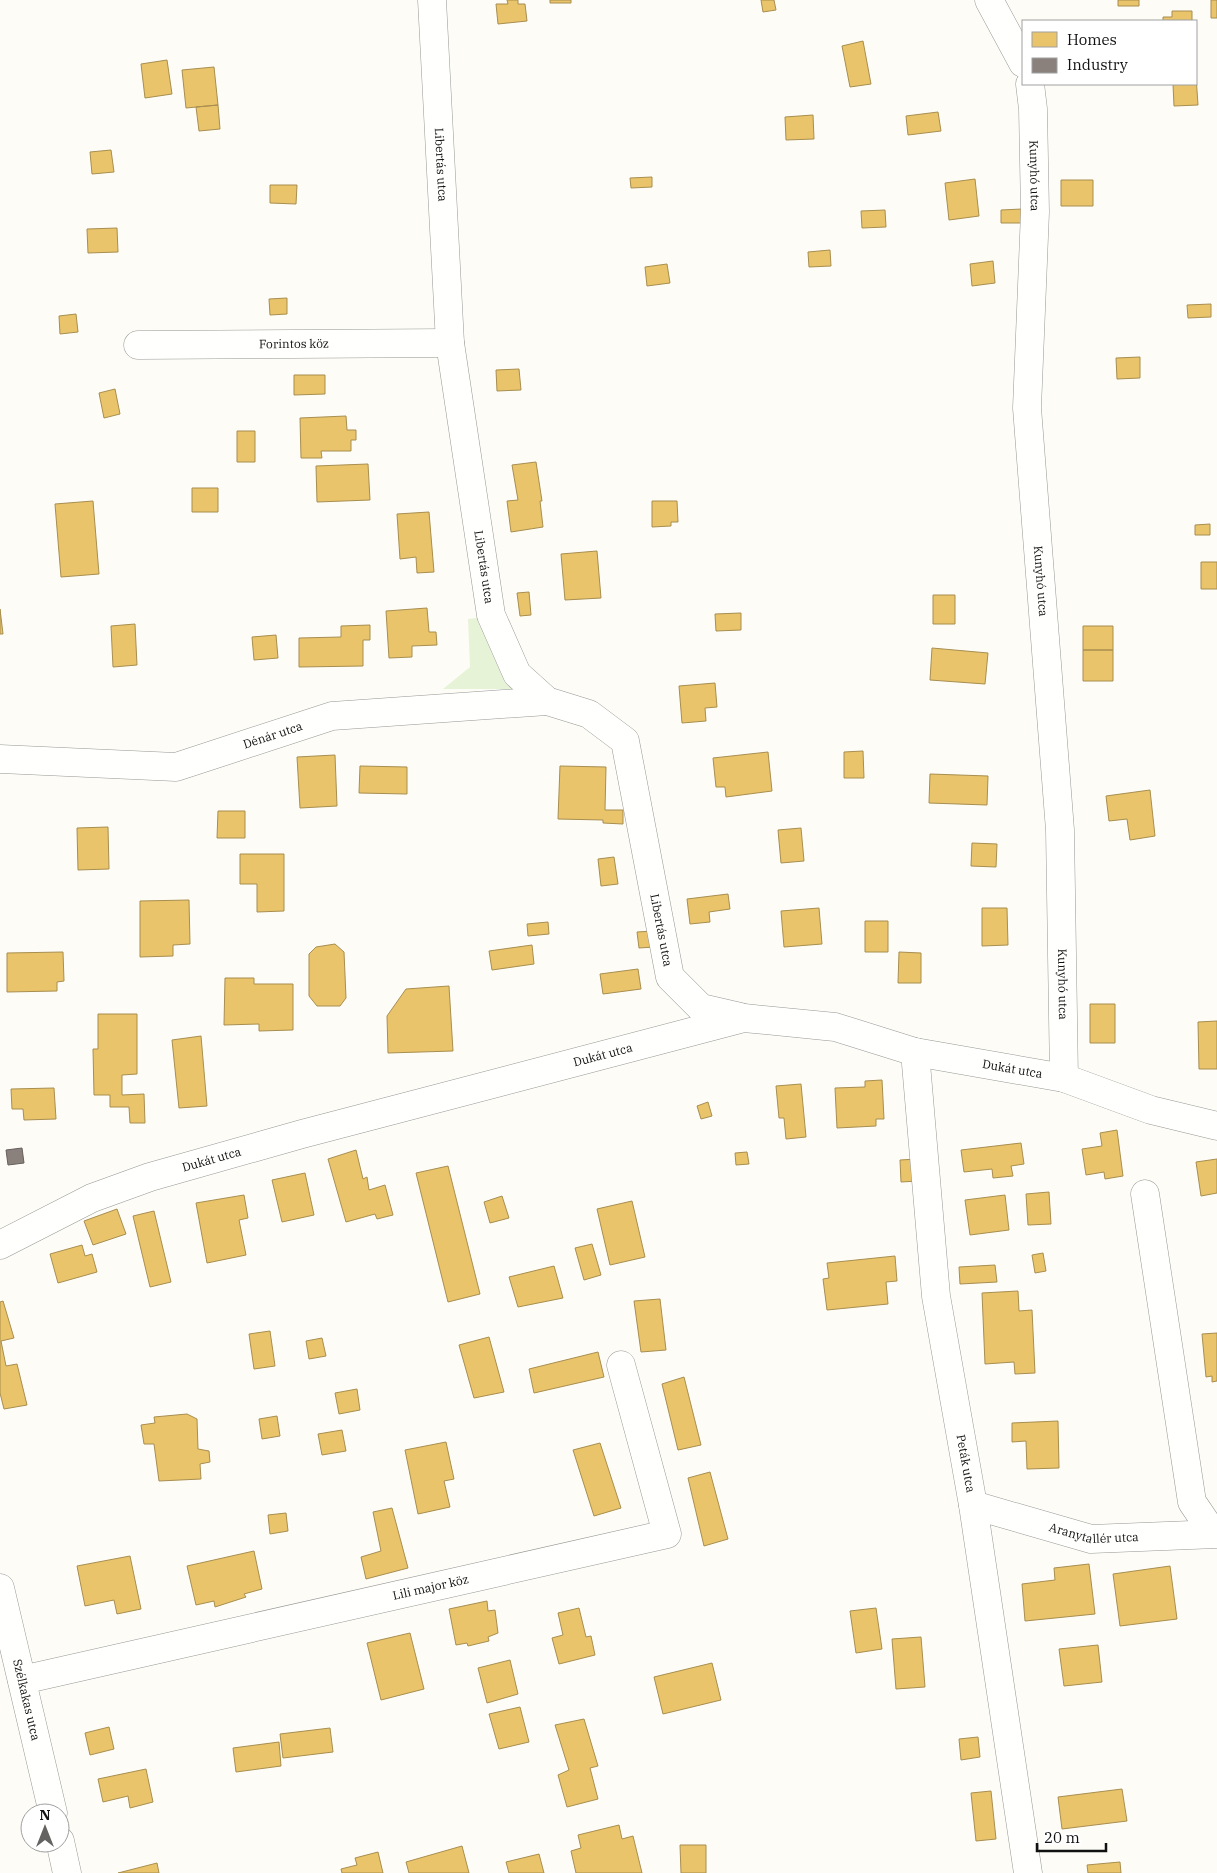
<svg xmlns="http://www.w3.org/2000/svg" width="1217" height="1873" viewBox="0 0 1217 1873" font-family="'IBM Plex Serif',serif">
  <rect width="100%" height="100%" fill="#fdfcf7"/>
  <path fill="#e7f3d7" d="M484 617 526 689H443L470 667 468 619Z"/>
  <path fill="#e9c46a" stroke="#a88e4f" d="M507 0H518V4H525L527 21 498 24 496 4H508Z
    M550 0H571V3H550Z
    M761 0H774L776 10 763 12Z
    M1118 0H1139V6H1118Z
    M1211 0H1217V18H1211Z
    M1172 11H1192V21H1163V17H1172Z
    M863 41 871 84 850 87 842 46Z
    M167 60 172 94 145 98 141 64Z
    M214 67 218 105 186 108 182 70Z
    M1196 76 1198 105 1174 106 1173 84H1196Z
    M218 105 220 129 199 131 196 107Z
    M938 112 941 131 908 135 906 116Z
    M813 115 814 139 786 140 785 117Z
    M111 150 114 172 92 174 90 152Z
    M652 177V187L631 188 630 178Z
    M975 179 979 216 949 220 945 183Z
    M1061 180H1093V206H1061Z
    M270 185H297L296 204 270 203Z
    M1022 209 1023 223H1001V210Z
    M885 210 886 227 862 228 861 211Z
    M117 228 118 252 88 253 87 229Z
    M830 250 831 266 809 267 808 252Z
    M993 261 995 283 972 286 970 264Z
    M667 264 670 283 647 286 645 267Z
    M287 298V314L270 315 269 299Z
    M1211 304V317L1188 318 1187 305Z
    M76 314 78 332 60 334 59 316Z
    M1140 357V378L1117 379 1116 358Z
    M519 369 521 390 497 391 496 370Z
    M294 375H325V394L294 395Z
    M115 389 120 414 104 418 99 393Z
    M346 416 347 430H356V440H351V451H321L322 458H301L300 418Z
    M237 431H255V462H237Z
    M536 462 542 501H540L543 527 511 532 507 501 518 500 512 465Z
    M368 464 370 500 317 502 316 466Z
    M192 488H218V512H192Z
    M93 501 99 574 61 577 55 504Z
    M652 501H677L678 522H671V526L652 527Z
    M429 512 434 572 417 573 416 557 400 559 397 514Z
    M1210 524V535H1195V525Z
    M597 551 601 598 565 600 561 554Z
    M1201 562H1217V589H1201Z
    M529 592 531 615 520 616 517 593Z
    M933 595H955V624H933Z
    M427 608 429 632H436L437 645 412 646V657L389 658 386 611Z
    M0 609 3 634H0Z
    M741 613V630L716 631 715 614Z
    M135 624 137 665 113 667 111 626Z
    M370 625V640H363V666L299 667V638L341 637V626Z
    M1083 626H1113V650H1083Z
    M276 635 278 658 254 660 252 637Z
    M932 648 988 653 985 684 930 680Z
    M1083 650H1113V681H1083Z
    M715 683 717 707 705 708 706 721 682 723 679 686Z
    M863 751 864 778H844V752Z
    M768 752 772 791 726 797 725 787H716L713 758Z
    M335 755 337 806 300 808 297 757Z
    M360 766 407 767V794L359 793Z
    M560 766 606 767 605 810H623V824L603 823V820L558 819Z
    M930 774 988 776 987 805 929 803Z
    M1150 790 1155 836 1130 840 1127 819 1109 821 1106 796Z
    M218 811H245V838H217Z
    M108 827 109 869 78 870 77 828Z
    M801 828 804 861 781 863 778 830Z
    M972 843 997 844 996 867 971 866Z
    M240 854H284V911L257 912V884H240Z
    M614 857 618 884 601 886 598 859Z
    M728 894 730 909 709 912 710 922 690 924 687 899Z
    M189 900 190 944 173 945V956L140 957V901Z
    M819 908 822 944 784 947 781 911Z
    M982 908H1007L1008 945 982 946Z
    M865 921H888V952H865Z
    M548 922 549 934 528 936 527 924Z
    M653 931 654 947 639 948 637 932Z
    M335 944 344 952 346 998 340 1006H317L309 996V954L316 947Z
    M532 945 534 964 492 970 489 951Z
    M63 952 64 981 57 982V991L7 992V953Z
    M899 952 921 953V983H898Z
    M638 969 641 989 603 994 600 974Z
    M225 978H254V984H293V1030L259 1031V1024L224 1025Z
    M449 986 453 1051 388 1053 387 1016 406 989Z
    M1090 1004H1115V1043H1090Z
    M98 1014H137V1074L122 1075V1095L144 1094 145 1123H130L129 1107H110V1095H94L93 1049H98Z
    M1217 1021V1069H1199L1198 1022Z
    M201 1036 207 1106 179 1108 172 1040Z
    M882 1080 884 1119H876V1126L837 1128 835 1088 865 1087V1081Z
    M801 1084 806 1137 786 1139 784 1118H779L776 1086Z
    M54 1088 56 1119 24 1120 23 1109H12L11 1089Z
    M708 1102 712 1116 701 1119 697 1106Z
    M1117 1130 1123 1176 1105 1179 1104 1172 1086 1175 1082 1149 1102 1146 1100 1133Z
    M1021 1143 1024 1164 1011 1166 1013 1176 993 1178 992 1169 964 1172 961 1150Z
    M356 1150 363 1179 367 1177 369 1190 385 1185 393 1215 377 1219 375 1214 346 1222 328 1159Z
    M747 1152 749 1164 736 1165 735 1153Z
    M917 1159 918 1181 901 1182 900 1160Z
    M1217 1159V1193L1201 1196 1196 1162Z
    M448 1166 480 1294 448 1302 416 1173Z
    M305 1173 314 1215 282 1222 272 1180Z
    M1049 1192 1051 1224 1028 1225 1026 1194Z
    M244 1195 248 1218 239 1220 246 1255 207 1263 196 1203Z
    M1005 1195 1009 1230 970 1235 965 1200Z
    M502 1196 509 1218 490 1223 484 1202Z
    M632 1201 645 1257 610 1265 597 1209Z
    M117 1209 126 1234 93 1245 84 1221Z
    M154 1211 171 1282 150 1287 133 1216Z
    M592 1244 601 1275 584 1280 575 1248Z
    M82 1245 85 1256 92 1254 97 1272 58 1283 50 1254Z
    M1043 1253 1046 1271 1035 1273 1032 1255Z
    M895 1256 897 1281 886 1282 888 1304 827 1310 823 1279 829 1278 827 1263Z
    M995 1265 997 1282 960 1284 959 1267Z
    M554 1266 563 1298 518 1307 509 1277Z
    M1018 1291 1019 1311 1032 1310 1035 1373 1015 1374 1014 1362 985 1364 982 1293Z
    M660 1299 666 1350 641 1352 634 1301Z
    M3 1301 14 1338 1 1341 6 1366 17 1364 27 1405 4 1409 0 1393V1302Z
    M270 1331 275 1366 254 1369 249 1334Z
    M1217 1333V1381L1212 1382V1376L1206 1377 1202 1334Z
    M489 1337 504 1392 474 1398 459 1345Z
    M322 1338 326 1356 309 1359 306 1341Z
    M598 1352 604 1377 534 1393 529 1369Z
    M684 1377 701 1445 678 1450 662 1384Z
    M357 1389 360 1410 339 1414 335 1393Z
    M187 1414 197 1419 198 1449 209 1451 210 1462 200 1464 201 1479 159 1481 154 1444H144L141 1425 155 1423 154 1417Z
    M277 1416 280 1436 262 1439 259 1419Z
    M1058 1421 1059 1468 1027 1469 1026 1441 1012 1442V1423Z
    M342 1430 346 1451 322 1455 318 1434Z
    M446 1442 454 1479 444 1481 450 1507 418 1514 405 1450Z
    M600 1443 621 1508 594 1516 573 1450Z
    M710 1472 728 1539 704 1546 688 1478Z
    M392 1508 408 1568 366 1579 361 1557 381 1551 373 1512Z
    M286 1513 288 1531 270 1534 268 1515Z
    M254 1551 262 1589 244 1594 246 1597 215 1607 214 1601 196 1605 187 1566Z
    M130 1556 141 1609 117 1614 114 1600 85 1606 77 1566Z
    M1089 1564 1095 1614 1025 1621 1022 1584 1055 1580 1054 1568Z
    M1170 1566 1177 1619 1120 1626 1113 1574Z
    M487 1601 488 1611 495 1610 498 1633 488 1637 489 1641 468 1646 467 1643 456 1645 449 1609Z
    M579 1608 586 1637 591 1636 595 1655 559 1664 552 1638 563 1635 558 1613Z
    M876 1608 882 1649 856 1653 850 1611Z
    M410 1633 424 1689 381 1700 367 1643Z
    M921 1637 925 1687 896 1689 892 1639Z
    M1098 1645 1102 1682 1064 1686 1059 1649Z
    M510 1660 518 1694 487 1703 478 1668Z
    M712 1663 721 1700 663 1714 654 1677Z
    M520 1707 529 1742 499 1749 489 1714Z
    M584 1719 598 1766 590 1768 598 1799 567 1807 558 1775 569 1770 555 1725Z
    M109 1727 114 1749 90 1755 85 1733Z
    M330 1728 333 1752 283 1758 280 1734Z
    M978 1737 980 1757 961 1760 959 1739Z
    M279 1742 281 1766 236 1772 233 1748Z
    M146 1769 153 1802 130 1808 128 1796 103 1802 98 1779Z
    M1122 1789 1127 1821 1062 1829 1058 1797Z
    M991 1791 996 1839 976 1841 971 1793Z
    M619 1825 622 1839 633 1836 642 1873H576L571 1851 581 1848 578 1835Z
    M680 1845H706V1873H681Z
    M462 1846 469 1873H409L406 1862Z
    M378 1852 383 1873H342L341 1869 357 1865 355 1858Z
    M539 1854 544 1873H509L506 1862Z
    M1120 1862 1121 1873H1088L1087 1865Z
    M157 1863 159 1873H118Z"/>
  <path fill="#8a817c" stroke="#665f5c" d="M22 1148 24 1163 8 1165 6 1150Z"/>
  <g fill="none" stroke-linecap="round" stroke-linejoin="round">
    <g stroke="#979795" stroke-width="29">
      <g id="minor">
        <path id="s1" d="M432 0 450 343 491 615 517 674 547 701 589 714 625 741 670 977 701 1008 740 1017"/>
        <path d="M989 0 1023 63"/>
        <path id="s2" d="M1030 84 1033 109 1035 212 1027 408 1060 830 1064 1078"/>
        <path id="s3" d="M138 345 450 343"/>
        <path id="s4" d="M0 759 176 767 332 716 547 701"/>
        <path id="s5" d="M915 1052 936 1296 973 1505 1028 1873"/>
        <path d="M1145 1194 1192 1502 1213 1533"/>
        <path id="s6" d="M0 1245 92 1198 150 1177 302 1134 744 1018 835 1027 915 1052 1064 1078 1151 1110 1217 1126"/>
        <path id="s7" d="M973 1505 1091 1539 1217 1534"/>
        <path id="s8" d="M0 1588 53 1813"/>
        <path id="s9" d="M22 1680 667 1534 621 1365"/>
        <path d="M60 1841 67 1873"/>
      </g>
    </g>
    <use href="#minor" stroke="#fffffe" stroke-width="28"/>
  </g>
  <g text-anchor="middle" stroke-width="5" stroke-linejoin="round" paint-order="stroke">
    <g font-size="12" fill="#111" stroke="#fff">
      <text dy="4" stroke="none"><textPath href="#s1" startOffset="165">Libertás utca</textPath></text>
      <text dy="4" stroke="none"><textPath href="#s2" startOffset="92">Kunyhó utca</textPath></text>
      <text dy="4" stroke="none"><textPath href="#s3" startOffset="156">Forintos köz</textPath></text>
      <text dy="4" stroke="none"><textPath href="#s1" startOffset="570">Libertás utca</textPath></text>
      <text dy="4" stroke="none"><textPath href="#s2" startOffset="498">Kunyhó utca</textPath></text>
      <text dy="4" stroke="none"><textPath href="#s4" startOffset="278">Dénár utca</textPath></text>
      <text dy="4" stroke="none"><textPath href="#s1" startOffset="1005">Libertás utca</textPath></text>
      <text dy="4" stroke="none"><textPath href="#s2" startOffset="902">Kunyhó utca</textPath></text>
      <text dy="4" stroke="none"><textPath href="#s6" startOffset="634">Dukát utca</textPath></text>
      <text dy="4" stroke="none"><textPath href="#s6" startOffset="1054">Dukát utca</textPath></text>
      <text dy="4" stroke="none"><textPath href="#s6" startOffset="229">Dukát utca</textPath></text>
      <text dy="4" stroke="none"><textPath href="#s5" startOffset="415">Peták utca</textPath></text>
      <text dy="4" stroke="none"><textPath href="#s7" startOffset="125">Aranytallér utca</textPath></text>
      <text dy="4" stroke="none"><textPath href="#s9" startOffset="419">Lili major köz</textPath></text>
      <text dy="4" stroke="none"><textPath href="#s8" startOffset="115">Szélkakas utca</textPath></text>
    </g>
  </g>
  <rect x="1022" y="20" width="175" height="65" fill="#ffffff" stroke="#a0a0a0"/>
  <rect x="1032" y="32" width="25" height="15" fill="#e9c46a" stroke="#a0a0a0"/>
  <text x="1067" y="45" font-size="15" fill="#111111">Homes</text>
  <rect x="1032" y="58" width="25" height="15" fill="#8a817c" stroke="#a0a0a0"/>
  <text x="1067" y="70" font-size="15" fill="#111111">Industry</text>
  <g transform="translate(45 1828)"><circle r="24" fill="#ffffff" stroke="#a0a0a0"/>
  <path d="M0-4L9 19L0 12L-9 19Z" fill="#646362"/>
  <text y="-8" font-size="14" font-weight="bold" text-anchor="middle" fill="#111111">N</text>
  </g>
  <path d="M1037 1843v8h69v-8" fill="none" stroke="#111111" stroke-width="2.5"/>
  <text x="1044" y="1843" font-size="15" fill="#111111" stroke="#ffffff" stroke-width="4" paint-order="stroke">20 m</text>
</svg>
